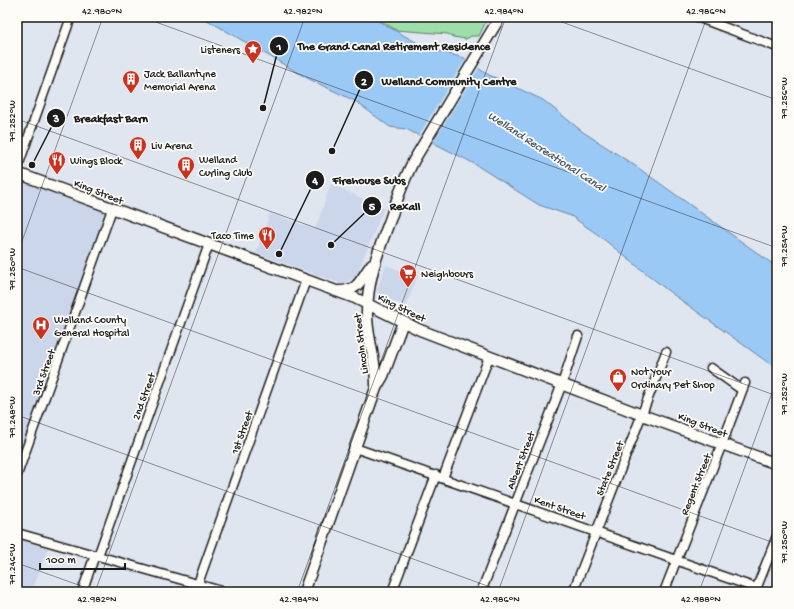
<svg xmlns="http://www.w3.org/2000/svg" width="794" height="609" viewBox="0 0 794 609" font-family="'Gochi Hand',sans-serif">
  <rect width="100%" height="100%" fill="#e0e6f0"/>
  <filter id="ink" filterUnits="userSpaceOnUse"><feTurbulence type="fractalNoise" baseFrequency=".025" numOctaves="2"/><feDisplacementMap in="SourceGraphic" scale="8" xChannelSelector="R" yChannelSelector="G"/><feConvolveMatrix kernelMatrix="1 2 1 2 8 2 1 2 1" color-interpolation-filters="sRGB"/></filter>
  <g filter="url(#ink)">
    <path fill="#ccd6eb" d="M17 173 112 209 17 475Z
      M331 184 384 208 356 277 342 284 256 253 270 213 315 229Z
      M386 265 417 277 406 306 382 297 378 294 377 290Z
      M17 539 48 548 32 592H17Z"/>
    <path fill="#9ddfaa" stroke="#5c7e63" d="M375 17H488L479 36H471L466 39 453 37 448 34 396 30Z"/>
    <path fill="#9bc9f6" stroke="#68849f" d="M202 17H371L421 45 434 50 464 58 485 73 543 100 583 132 637 167 777 267V369L667 290 597 234 571 216 539 205 473 163 406 129 390 127 355 101 307 78Z"/>
    <path fill="#e0e6f0" d="M467 57 480 66 432 144 418 137Z"/>
    <g fill="none" stroke-linecap="round" stroke-linejoin="round">
      <g stroke="#1c1c1c" stroke-width="11">
        <path id="minor" d="M697 17 777 47
          M17 169 71 17
          M711 368 742 390
          M355 448 756 588
          M17 475 112 209
          M443 478 489 357
          M17 533 225 592
          M98 556 209 244
          M82 592 95 555
          M195 592 306 280
          M392 592 436 475
          M481 592 562 384 578 336
          M573 592 666 352
          M664 592 722 444 745 383
          M755 592 777 536"/>
      </g>
      <g stroke="#1c1c1c" stroke-width="13">
        <path id="major" d="M17 173 355 298 420 330 642 415 777 464
          M339 291C360 291 360 279 372 264
          M376 388 383 376 403 322
          M304 592 376 388C377 364 368 341 367 318 366 283 378 251 390 220 397 199 404 179 414 160L500 17"/>
      </g>
      <use href="#minor" stroke="#fdfcf7" stroke-width="8"/>
      <use href="#major" stroke="#fdfcf7" stroke-width="10"/>
    </g>
  </g>
  <path fill="none" stroke="#1c1c1c" stroke-width="1" stroke-opacity="0.45" d="M142 17 777 248M548 17 777 100M17 119 777 396M17 255 103 17M17 267 777 544M17 415 504 592M17 563 98 592M95 592 305 17M297 592 506 17M498 592 707 17M699 592 777 379"/>
  <defs>
    <g id="sight-pin" transform="scale(0.9)"><path d="M0 17L-7.5 6A9.5 9.5 0 1 1 7.5 6Z" fill="#c8321e" stroke="#fdfcf7"/><path d="M0-6L1.8-2.2L6-1.7L2.9 1.2L3.7 5.4L0 3.3L-3.7 5.4L-2.9 1.2L-6-1.7L-1.8-2.2Z" fill="#fff"/></g>
    <g id="building-pin" transform="scale(0.9)"><path d="M0 17L-7.5 6A9.5 9.5 0 1 1 7.5 6Z" fill="#c8321e" stroke="#fdfcf7"/><path d="M-4-6H4V6H1V3H-1V6H-4ZM-2.5-4.3h1.7v1.8h-1.7ZM.8-4.3h1.7v1.8H.8ZM-2.5-1h1.7V.8h-1.7ZM.8-1h1.7V.8H.8Z" fill="#fff"/></g>
    <g id="restaurant-pin" transform="scale(0.9)"><path d="M0 17L-7.5 6A9.5 9.5 0 1 1 7.5 6Z" fill="#c8321e" stroke="#fdfcf7"/><path d="M-5-6h1v4h1v-4h1v4h1v-4h1v5L-1.5 .5V6h-2V.5L-5-1ZM5-6V6H3V1.5H1.5Q1.5-4 5-6Z" fill="#fff"/></g>
    <g id="supermarket-pin" transform="scale(0.9)"><path d="M0 17L-7.5 6A9.5 9.5 0 1 1 7.5 6Z" fill="#c8321e" stroke="#fdfcf7"/><path d="M-6-5.5h2.5l.6 2H6L4.5 2H-2.5L-4.4-4H-6ZM-1.5 3.2a1.3 1.3 0 1 0 .1 0ZM3 3.2a1.3 1.3 0 1 0 .1 0Z" fill="#fff"/></g>
    <g id="hospital-pin" transform="scale(0.9)"><path d="M0 17L-7.5 6A9.5 9.5 0 1 1 7.5 6Z" fill="#c8321e" stroke="#fdfcf7"/><path d="M-5-5h3v3.5h4V-5h3V5h-3V1.5h-4V5h-3Z" fill="#fff"/></g>
    <g id="shop-pin" transform="scale(0.9)"><path d="M0 17L-7.5 6A9.5 9.5 0 1 1 7.5 6Z" fill="#c8321e" stroke="#fdfcf7"/><path d="M-5-2.5h2.3a2.7 3.5 0 0 1 5.4 0H5L5.5 6h-11ZM-1.5-2.5h3a1.5 2.3 0 0 0-3 0Z" fill="#fff"/></g>
  </defs>
  <g fill-rule="evenodd">
    <use href="#sight-pin" x="253" y="49"/>
    <use href="#building-pin" x="131" y="79"/>
    <use href="#building-pin" x="138" y="145"/>
    <use href="#restaurant-pin" x="57" y="160"/>
    <use href="#building-pin" x="186" y="165"/>
    <use href="#restaurant-pin" x="267" y="235"/>
    <use href="#supermarket-pin" x="408" y="273"/>
    <use href="#hospital-pin" x="41" y="325"/>
    <use href="#shop-pin" x="618" y="377"/>
  </g>
  <g text-anchor="middle" stroke-width="3.5" stroke-linejoin="round" paint-order="stroke">
    <g font-size="11" fill="#1c1c1c" stroke="#fdfcf7" text-anchor="start">
      <text x="240" y="53" text-anchor="end">Listeners</text>
      <text x="144" y="77">Jack Ballantyne<tspan x="144" dy="13">Memorial Arena</tspan></text>
      <text x="151" y="149">Liv Arena</text>
      <text x="199" y="163">Welland<tspan x="199" dy="13">Curling Club</tspan></text>
      <text x="70" y="164">Wings Block</text>
      <text x="254" y="239" text-anchor="end">Taco Time</text>
      <text x="421" y="277">Neighbours</text>
      <text x="54" y="323">Welland County<tspan x="54" dy="13">General Hospital</tspan></text>
      <text x="631" y="375">Not Your<tspan x="631" dy="13">Ordinary Pet Shop</tspan></text>
    </g>
    <g font-size="11" fill="#1c1c1c" stroke="#fdfcf7">
      <text transform="translate(99 191) rotate(21)" y="4">King Street</text>
      <text transform="translate(402 307) rotate(26)" y="4">King Street</text>
      <text transform="translate(360 344) rotate(-97)" y="4">Lincoln Street</text>
      <text transform="translate(43 372) rotate(-70)" y="4">3rd Street</text>
      <text transform="translate(143 396) rotate(-70)" y="4">2nd Street</text>
      <text transform="translate(703 424) rotate(21)" y="4">King Street</text>
      <text transform="translate(241 432) rotate(-70)" y="4">1st Street</text>
      <text transform="translate(520 460) rotate(-69)" y="4">Albert Street</text>
      <text transform="translate(609 468) rotate(-68)" y="4">State Street</text>
      <text transform="translate(695 484) rotate(-68)" y="4">Regent Street</text>
      <text transform="translate(560 507) rotate(19)" y="4">Kent Street</text>
    </g>
    <g font-size="12" font-style="italic" fill="#485968" stroke="#fdfcf7">
      <text transform="translate(547 151) rotate(33)" y="4">Welland Recreational Canal</text>
    </g>
  </g>
  <path fill="none" stroke="#1c1c1c" stroke-width="1.5" d="M263 108L279 46M332 151L364 80M32 165L56 118M279 254L315 180M331 245L372 206"/>
  <g fill="#1c1c1c" stroke="#fdfcf7" stroke-width="1.5">
    <circle cx="263" cy="108" r="4"/>
    <circle cx="332" cy="151" r="4"/>
    <circle cx="32" cy="165" r="4"/>
    <circle cx="279" cy="254" r="4"/>
    <circle cx="331" cy="245" r="4"/>
    <circle cx="279" cy="46" r="10"/>
    <circle cx="364" cy="80" r="10"/>
    <circle cx="56" cy="118" r="10"/>
    <circle cx="315" cy="180" r="10"/>
    <circle cx="372" cy="206" r="10"/>
  </g>
  <g font-size="12" text-anchor="middle" font-weight="bold" fill="#fff">
    <text x="279" y="50">1</text>
    <text x="364" y="85">2</text>
    <text x="56" y="122">3</text>
    <text x="315" y="184">4</text>
    <text x="372" y="210">5</text>
  </g>
  <g font-size="12" text-anchor="middle" font-weight="bold" fill="#1c1c1c" stroke="#fdfcf7" stroke-width="3.5" stroke-linejoin="round" paint-order="stroke">
    <text x="394" y="50">The Grand Canal Retirement Residence</text>
    <text x="449" y="85">Welland Community Centre</text>
    <text x="111" y="122">Breakfast Barn</text>
    <text x="369" y="184">Firehouse Subs</text>
    <text x="405" y="210">Rexall</text>
  </g>
  <rect width="794" height="609" fill="none" stroke="#fdfcf7" stroke-width="44"/>
  <path d="M40 563v6h85v-6" fill="none" stroke="#1c1c1c" stroke-width="2"/>
  <text x="46" y="563" font-size="12" fill="#1c1c1c" stroke="#fdfcf7" stroke-width="3" paint-order="stroke">100 m</text>
  <rect x="22" y="22" width="750" height="565" fill="none" stroke="#1c1c1c" stroke-width="1.5"/>
  <g font-size="10" text-anchor="middle" fill="#1c1c1c">
    <text x="102" y="14">42.980°N</text>
    <text x="303" y="14">42.982°N</text>
    <text x="504" y="14">42.984°N</text>
    <text x="706" y="14">42.986°N</text>
    <text transform="translate(783 98) rotate(-90)" y="4">79.256°W</text>
    <text transform="translate(11 121) rotate(-90)" y="4">79.252°W</text>
    <text transform="translate(783 246) rotate(-90)" y="4">79.254°W</text>
    <text transform="translate(11 269) rotate(-90)" y="4">79.250°W</text>
    <text transform="translate(783 394) rotate(-90)" y="4">79.252°W</text>
    <text transform="translate(11 417) rotate(-90)" y="4">79.248°W</text>
    <text transform="translate(783 542) rotate(-90)" y="4">79.250°W</text>
    <text transform="translate(11 564) rotate(-90)" y="4">79.246°W</text>
    <text x="97" y="602">42.982°N</text>
    <text x="299" y="602">42.984°N</text>
    <text x="500" y="602">42.986°N</text>
    <text x="701" y="602">42.988°N</text>
  </g>
</svg>
